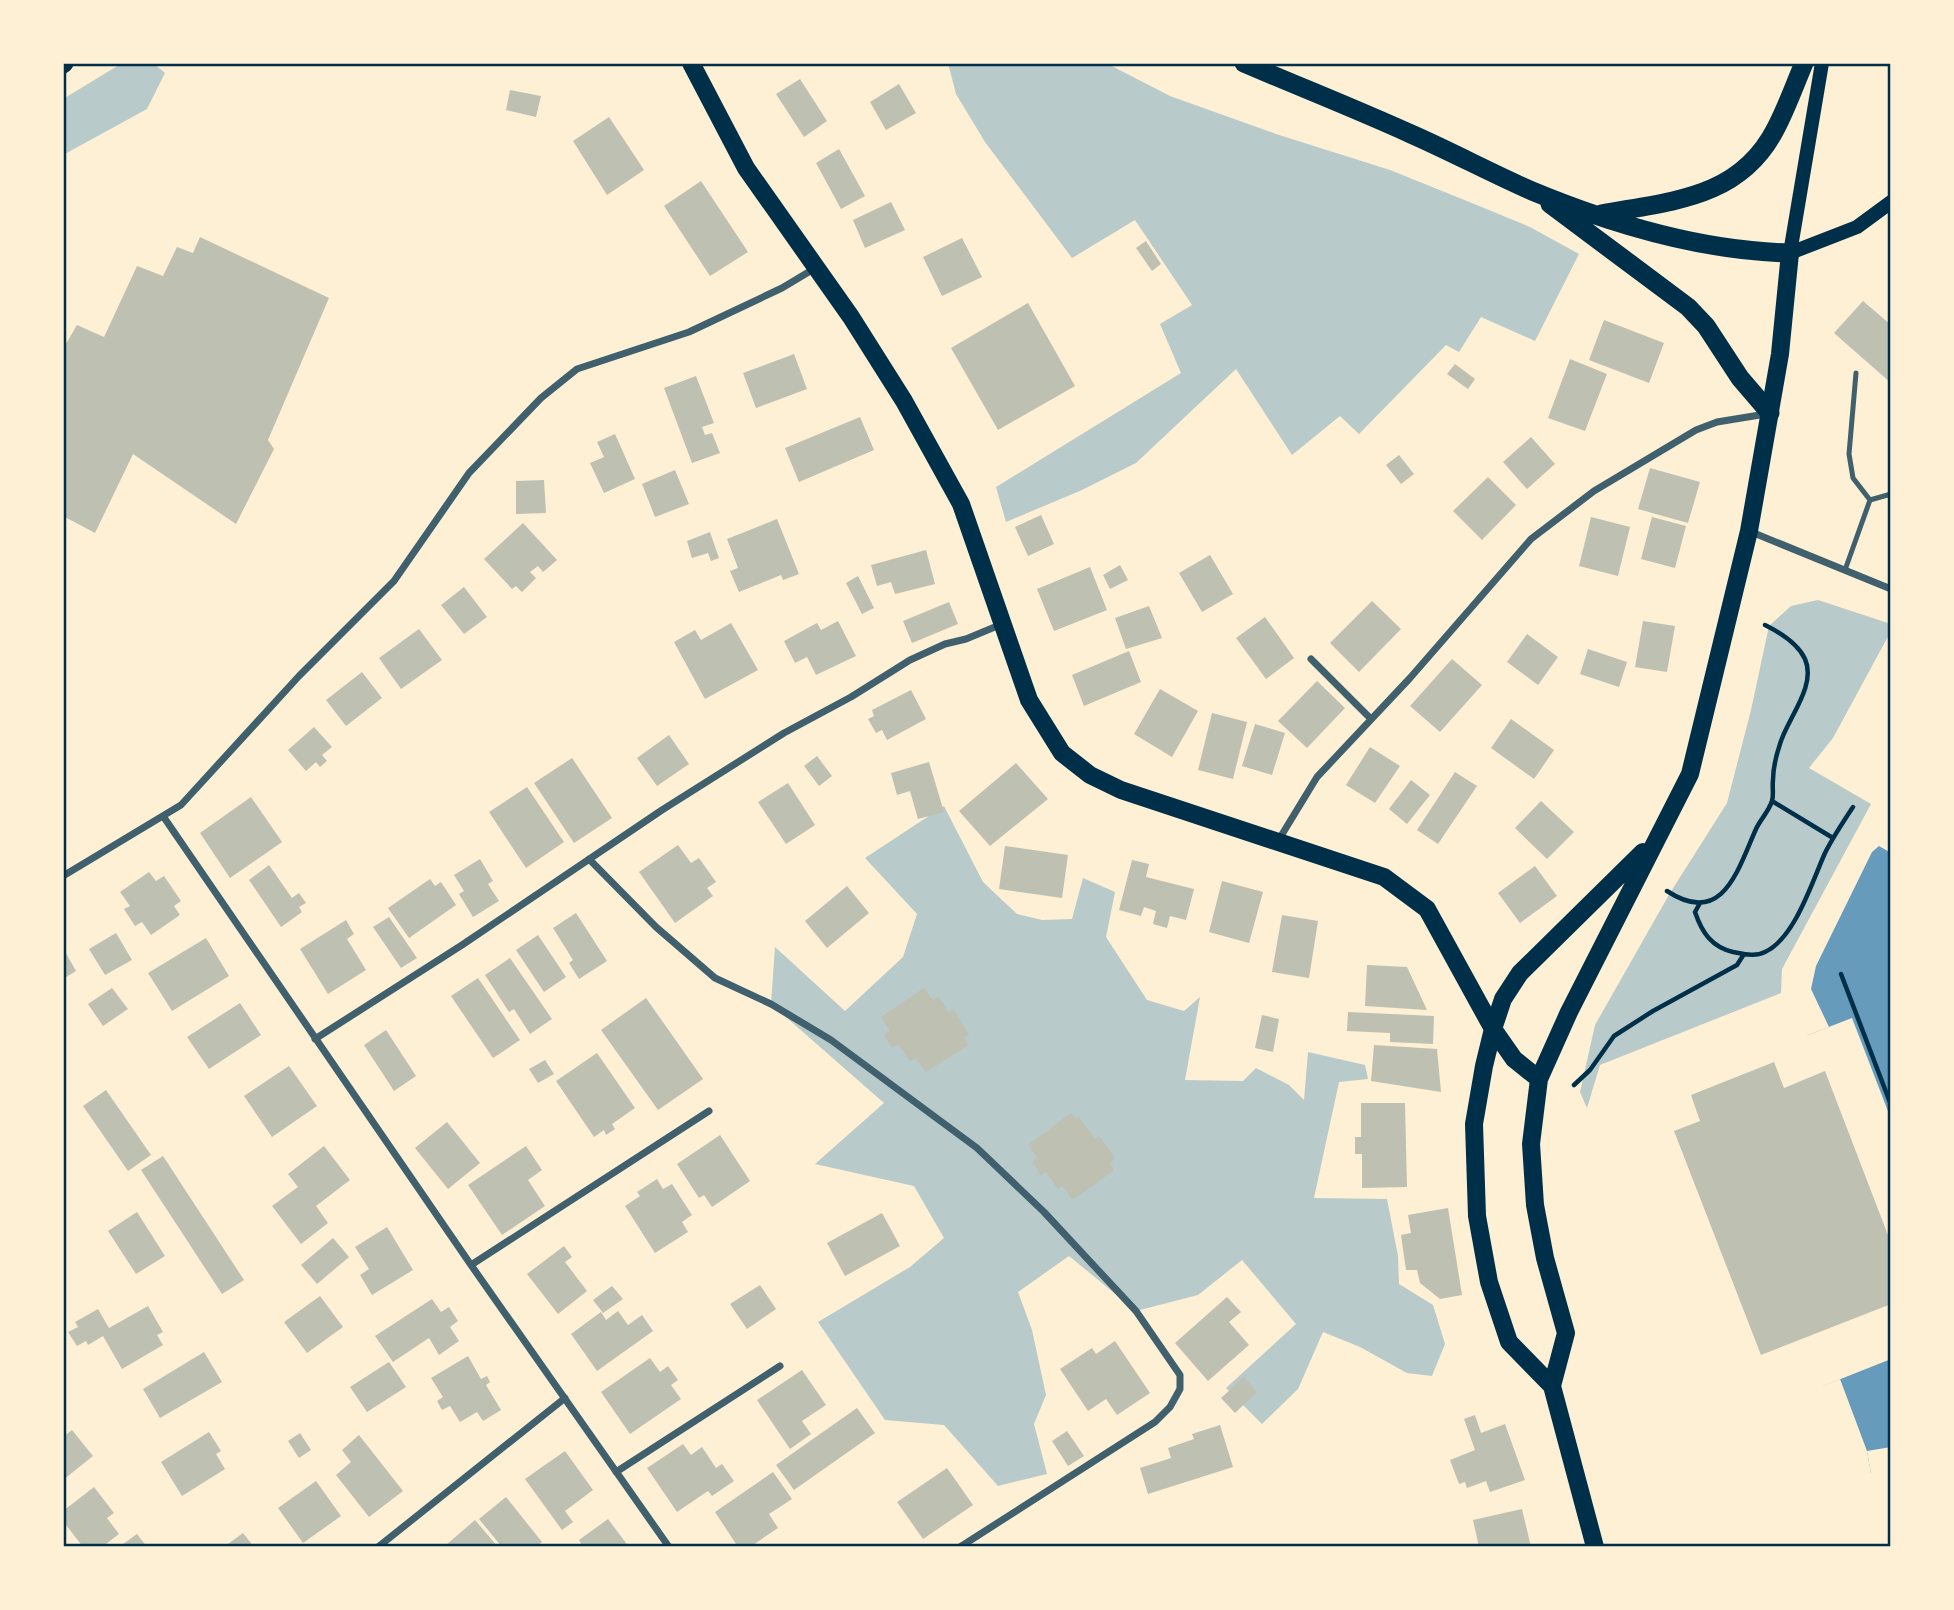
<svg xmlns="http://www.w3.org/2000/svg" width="1954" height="1610" viewBox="0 0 1954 1610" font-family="Bitter,serif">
  <rect width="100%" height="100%" fill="#fdf0d5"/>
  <path fill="#b9caca" d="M127 63H153L165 73 147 109 63 155V99L119 65Z
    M948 63H1106L1170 96 1276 134 1390 170 1462 199 1530 227 1579 254 1535 341 1481 317 1459 352 1446 345 1359 434 1340 416 1292 455 1236 369 1136 463 1082 490 1006 522 996 487 1181 373 1160 324 1192 305 1135 220 1072 258 985 142 956 94Z
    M1818 600 1891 624V631L1833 738 1809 768 1871 804 1782 969 1781 993 1600 1065 1587 1108 1580 1092 1595 1025 1670 893 1727 803 1751 710 1769 626 1791 606Z
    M944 806 983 882 1017 914 1042 920 1072 919 1083 878 1115 892 1106 937 1147 1000 1184 1011 1200 997 1185 1080 1243 1081 1256 1068 1289 1085 1304 1100 1308 1052 1365 1065 1368 1079 1339 1082 1314 1198 1387 1199 1398 1256 1399 1284 1433 1305 1445 1344 1432 1376 1407 1373 1360 1347 1323 1332 1298 1389 1262 1424 1226 1388 1296 1324 1242 1260 1198 1295 1136 1311 1069 1256 1018 1292 1032 1330 1046 1395 1034 1424 1047 1474 998 1486 944 1425 885 1420 818 1322 910 1267 944 1238 914 1186 815 1164 884 1103 771 1004 775 947 845 1011 903 957 917 914 865 858Z"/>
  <path fill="#669bbc" d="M1872 833 1891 843V1119L1852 1018 1808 1035 1801 1004 1830 906Z
    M1891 1359V1447L1867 1451 1871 1474 1847 1466 1823 1386Z"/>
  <path fill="#fdf0d5" d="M1873 829 1891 839V853L1879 846 1872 852 1816 966 1811 989 1829 1027 1808 1035 1803 1027 1797 1004 1796 970 1827 905 1853 856 1869 831Z
    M1840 1379 1867 1451 1871 1474 1863 1475 1844 1467 1820 1387Z"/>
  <path fill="#bec0b2" d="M800 79 827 121 804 137 776 94Z
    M899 84 916 113 886 130 870 102Z
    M510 90 541 96 536 117 506 110Z
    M609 117 644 170 607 195 573 141Z
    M839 149 865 196 841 209 816 163Z
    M701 181 748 252 710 276 664 206Z
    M891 202 905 230 865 248 853 220Z
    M200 237 329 298 268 440 274 449 236 524 133 454 95 533 65 517 63 521V349L77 325 104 337 137 266 163 276 177 247 193 253Z
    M962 238 982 277 942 296 923 257Z
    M1146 241 1161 264 1152 271 1136 248Z
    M1863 301 1891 325V383L1834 333Z
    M1028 303 1075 386 998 430 951 348Z
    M1604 320 1664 343 1649 383 1589 360Z
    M794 354 807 389 756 408 743 373Z
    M1570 359 1607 374 1585 431 1548 418Z
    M1455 364 1475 379 1468 389 1447 374Z
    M696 376 714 423 702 427 705 435 712 433 720 453 692 463 664 388Z
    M860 417 874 450 799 482 785 448Z
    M615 434 635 479 604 493 590 463 604 457 597 442Z
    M1531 437 1555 464 1527 489 1503 462Z
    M1399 455 1414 474 1401 484 1386 465Z
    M1650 468 1700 482 1688 523 1638 509Z
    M675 470 689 504 655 517 642 484Z
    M1488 477 1516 505 1482 540 1453 511Z
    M544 480 546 513 516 514V481Z
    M1041 515 1054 544 1028 556 1015 527Z
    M1591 517 1630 527 1618 576 1579 566Z
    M1652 517 1686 526 1675 568 1641 559Z
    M777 519 799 574 783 580 781 575 739 592 730 571 738 568 727 539Z
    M523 523 557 560 543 572 538 566 530 572 536 578 522 592 516 586 512 589 484 559Z
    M710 532 719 558 711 561 708 553 692 558 687 541Z
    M926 550 935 584 895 594 891 582 877 586 871 565Z
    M1210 555 1233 594 1202 612 1179 573Z
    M1120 565 1128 580 1110 589 1103 575Z
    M1090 567 1107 610 1054 631 1037 589Z
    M858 576 874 608 862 614 846 583Z
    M464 587 487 617 464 634 441 605Z
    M1372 601 1401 629 1359 672 1330 643Z
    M949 602 958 624 912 643 903 621Z
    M1149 606 1162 638 1126 649 1115 618Z
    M1265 617 1294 658 1266 679 1236 638Z
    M838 621 856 656 816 675 807 657 795 663 784 641 817 623 821 630Z
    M1643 621 1675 626 1667 672 1635 667Z
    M731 623 758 670 705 699 674 642 695 630 701 640Z
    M419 629 442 660 401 689 379 658Z
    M1527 634 1558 657 1538 685 1507 662Z
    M1588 649 1627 662 1619 687 1580 674Z
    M1129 651 1141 682 1084 706 1072 675Z
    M1452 659 1482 685 1440 732 1410 706Z
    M362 672 382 698 346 726 326 700Z
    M1317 681 1345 708 1307 748 1278 721Z
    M1160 689 1198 711 1172 757 1134 734Z
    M911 690 926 719 887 740 882 730 876 733 868 719 874 716 872 710Z
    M1212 713 1247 722 1233 779 1198 770Z
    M1511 719 1554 750 1534 779 1491 748Z
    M1255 724 1285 733 1272 775 1242 766Z
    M314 727 332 747 322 755 327 761 320 767 316 762 306 771 288 750Z
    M669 735 689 764 657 786 637 758Z
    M1370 747 1400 766 1375 803 1346 785Z
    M817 756 832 776 819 786 804 766Z
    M572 758 612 818 574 843 534 783Z
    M929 762 944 812 918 819 910 791 897 795 891 773Z
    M1016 763 1048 799 990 846 959 811Z
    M1455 772 1477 786 1438 844 1417 830Z
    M1411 780 1430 795 1407 824 1389 809Z
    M788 783 815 825 786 844 758 802Z
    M527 787 564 842 526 868 489 812Z
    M251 797 282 842 230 878 200 833Z
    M1541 801 1574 832 1547 859 1515 828Z
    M678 845 691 863 699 858 716 882 707 888 713 896 675 923 639 872Z
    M1005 846 1068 855 1062 898 999 889Z
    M480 859 493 881 488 884 499 901 473 917 459 894 464 891 454 875Z
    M1132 860 1149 864 1146 877 1194 889 1186 920 1170 916 1167 928 1153 924 1156 911 1144 907 1141 916 1119 910Z
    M269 865 292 898 299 893 306 903 299 907 302 912 281 927 249 880Z
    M1535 866 1557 896 1520 923 1498 893Z
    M149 872 156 881 164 876 181 901 174 906 180 915 151 935 142 922 135 926 124 909 130 906 120 892Z
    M430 879 435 886 441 882 456 905 409 938 388 908Z
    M1222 881 1263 892 1249 943 1209 932Z
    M847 886 869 913 827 948 805 921Z
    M576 913 607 961 579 979 569 963 573 960 553 928Z
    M1282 915 1318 921 1309 978 1272 972Z
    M389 917 417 958 401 968 373 927Z
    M346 920 354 934 347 939 366 970 328 994 300 949Z
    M116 933 132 960 105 975 89 949Z
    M538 935 566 977 544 992 516 950Z
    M206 938 229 976 172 1011 148 973Z
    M63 948 76 971 63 979Z
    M510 958 552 1019 530 1034 514 1009 509 1012 485 975Z
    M1367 965 1407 967 1427 1010 1365 1006Z
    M478 978 520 1040 493 1058 451 996Z
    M112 988 128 1009 103 1026 88 1004Z
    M924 988 933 1000 938 996 949 1012 954 1010 969 1034 964 1038 968 1045 926 1072 916 1058 910 1061 898 1044 892 1048 884 1035 890 1031 881 1017Z
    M646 998 703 1079 658 1110 601 1030Z
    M240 1003 261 1035 209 1069 187 1037Z
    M1348 1012 1434 1016 1433 1044 1390 1042V1033L1347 1031Z
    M1262 1015 1279 1019 1273 1052 1255 1048Z
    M386 1030 416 1076 394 1091 364 1045Z
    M1374 1045 1437 1049 1441 1092 1371 1081Z
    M597 1053 635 1108 612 1124 615 1129 606 1135 604 1130 594 1137 556 1081Z
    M545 1060 554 1074 538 1083 529 1069Z
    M1774 1062 1784 1088 1825 1071 1891 1243V1304L1761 1355 1674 1131 1700 1121 1691 1095Z
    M289 1066 317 1106 272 1137 244 1096Z
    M106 1090 151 1155 128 1171 83 1106Z
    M1361 1103H1405L1407 1187 1362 1188V1154H1355V1137H1361Z
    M1071 1113 1076 1119 1079 1117 1095 1139 1099 1136 1115 1158 1110 1163 1114 1170 1073 1200 1062 1186 1058 1189 1046 1172 1041 1175 1032 1162 1037 1157 1028 1145Z
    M447 1122 480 1163 448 1189 415 1148Z
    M720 1135 750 1181 712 1207 704 1195 699 1198 677 1164Z
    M324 1146 350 1180 316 1206 328 1223 301 1244 272 1206 298 1187 288 1174Z
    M526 1146 542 1170 528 1180 545 1206 502 1235 468 1185Z
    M163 1156 244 1280 222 1294 141 1170Z
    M657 1179 663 1189 672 1184 692 1215 682 1222 688 1232 655 1253 625 1206 640 1196 637 1192Z
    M1448 1208 1462 1295 1440 1299 1420 1283 1417 1270H1406L1401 1235 1411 1233 1408 1215Z
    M137 1212 165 1256 136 1274 108 1231Z
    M882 1213 900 1246 845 1276 827 1243Z
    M387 1227 413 1270 372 1295 360 1275 369 1269 355 1247Z
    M333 1238 349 1257 317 1284 301 1265Z
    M564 1246 572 1257 565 1262 587 1291 558 1314 527 1274Z
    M760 1285 776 1309 747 1329 730 1304Z
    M612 1286 623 1299 603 1313 593 1300Z
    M320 1296 343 1327 307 1353 284 1322Z
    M1227 1297 1241 1312 1229 1322 1249 1345 1208 1381 1175 1343Z
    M432 1299 441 1312 449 1307 458 1321 450 1327 459 1341 439 1355 429 1338 393 1362 375 1336Z
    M148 1306 163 1332 157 1335 163 1345 122 1369 103 1336 88 1345 86 1341 77 1346 68 1332 78 1327 75 1322 98 1309 109 1328Z
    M618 1311 628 1325 642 1315 653 1331 597 1371 571 1334 601 1312 606 1320Z
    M1115 1341 1150 1393 1117 1415 1106 1399 1088 1411 1060 1369 1092 1348 1096 1354Z
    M204 1352 222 1382 160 1418 143 1389Z
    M468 1356 481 1379 487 1376 490 1382 486 1385 501 1410 483 1421 477 1412 460 1422 450 1406 442 1410 437 1401 443 1397 431 1378Z
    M650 1358 660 1372 668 1366 678 1380 671 1385 681 1399 630 1434 601 1392Z
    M389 1362 406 1387 367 1412 350 1387Z
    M802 1370 826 1405 802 1421 811 1434 790 1449 757 1400Z
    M1244 1377 1257 1392 1235 1413 1221 1398Z
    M857 1408 875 1433 794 1490 776 1465Z
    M1475 1415 1481 1433 1505 1424 1525 1480 1490 1492 1486 1481 1467 1488 1465 1482 1459 1484 1450 1460 1475 1450 1464 1419Z
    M1220 1425 1233 1467 1148 1494 1140 1468 1171 1458 1168 1448 1194 1439 1192 1434Z
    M72 1430 93 1456 63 1480V1437Z
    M1067 1431 1084 1456 1068 1466 1052 1441Z
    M209 1432 221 1451 216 1454 225 1469 182 1496 161 1462Z
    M300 1433 311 1450 299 1458 288 1441Z
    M359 1435 403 1491 369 1517 336 1475 351 1462 342 1450Z
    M683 1444 691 1455 702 1447 716 1468 722 1464 734 1481 712 1496 708 1491 677 1512 647 1468Z
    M565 1451 593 1490 565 1511 573 1522 562 1530 525 1479Z
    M947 1468 973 1505 923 1539 897 1502Z
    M773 1472 792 1499 769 1514 778 1528 750 1547H738L715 1512Z
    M316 1481 341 1516 303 1543 278 1508Z
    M94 1487 114 1513 107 1518 119 1534 102 1547H83L63 1521V1511Z
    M506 1497 542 1542 536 1547H502L479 1519Z
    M1522 1509 1531 1547H1479L1473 1520Z
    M608 1519 629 1547H583L579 1540Z
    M475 1520 498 1547H447L446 1545Z
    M243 1533 254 1547H230L228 1544Z
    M137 1534 147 1547H119Z"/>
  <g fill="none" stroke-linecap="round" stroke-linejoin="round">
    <path stroke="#003049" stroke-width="4.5" d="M1772 801 1833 838
      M1667 891C1723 928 1738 869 1756 829 1760 820 1769 811 1772 801 1774 795 1772 787 1773 780 1773 767 1776 756 1780 744 1787 719 1817 686 1805 659 1798 644 1779 632 1765 625
      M1700 903 1695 912C1702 933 1712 947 1733 952 1744 954 1755 957 1765 952 1795 938 1812 882 1825 853 1833 837 1843 822 1853 807
      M1841 974 1891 1105
      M1574 1085 1590 1070 1614 1036 1653 1011 1737 965 1744 954"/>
    <path stroke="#3f606c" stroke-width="5" d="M1856 373 1849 454 1853 478 1870 500
      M1870 500 1891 494
      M1845 570 1870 500"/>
    <path stroke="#3f606c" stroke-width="7" d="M1749 531 1891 589
      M1311 659 1371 719
      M163 816 471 1265 669 1547
      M1278 841 1317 777 1410 678 1531 539 1594 491 1696 430 1717 422 1766 414
      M589 859 656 927 715 978 771 1004 831 1040 977 1148 1044 1212 1136 1311 1180 1375V1389L1170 1407 1155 1422 960 1547
      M63 876 181 805 299 676 394 581 469 473 541 398 577 369 689 332 782 288 817 267
      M315 1039 462 945 662 810 784 733 851 697 910 660 945 644 966 639 1002 624
      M471 1265 709 1111
      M616 1472 780 1366
      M378 1547 565 1398"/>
    <path stroke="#003049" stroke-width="14" d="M1822 63 1790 253 1857 227 1891 202"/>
    <path stroke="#003049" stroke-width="18" d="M691 63 746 168 851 317 904 401 961 504 1029 700 1062 753 1090 775 1121 790 1384 877 1427 909 1493 1029 1514 1059 1539 1079
      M1552 1386 1566 1333 1545 1258 1535 1205 1531 1144 1539 1079 1569 1012 1690 774 1749 531 1780 354 1790 253
      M1595 1547 1552 1386 1509 1342 1489 1282 1477 1216 1474 1124 1484 1066 1493 1029 1503 999 1520 973 1643 852"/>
    <path stroke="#003049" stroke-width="19" d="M1244 63C1300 87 1356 109 1411 134 1452 152 1491 173 1532 191 1614 225 1701 251 1790 253
      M63 64 64 63
      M1550 204 1688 307 1706 326 1740 378 1770 413
      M1601 214C1671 201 1740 199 1776 128 1787 107 1795 84 1804 63"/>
  </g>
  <rect width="1954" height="1610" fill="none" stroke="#fdf0d5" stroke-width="130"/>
  <rect x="65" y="65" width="1824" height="1480" fill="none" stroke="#003049" stroke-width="2.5"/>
</svg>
